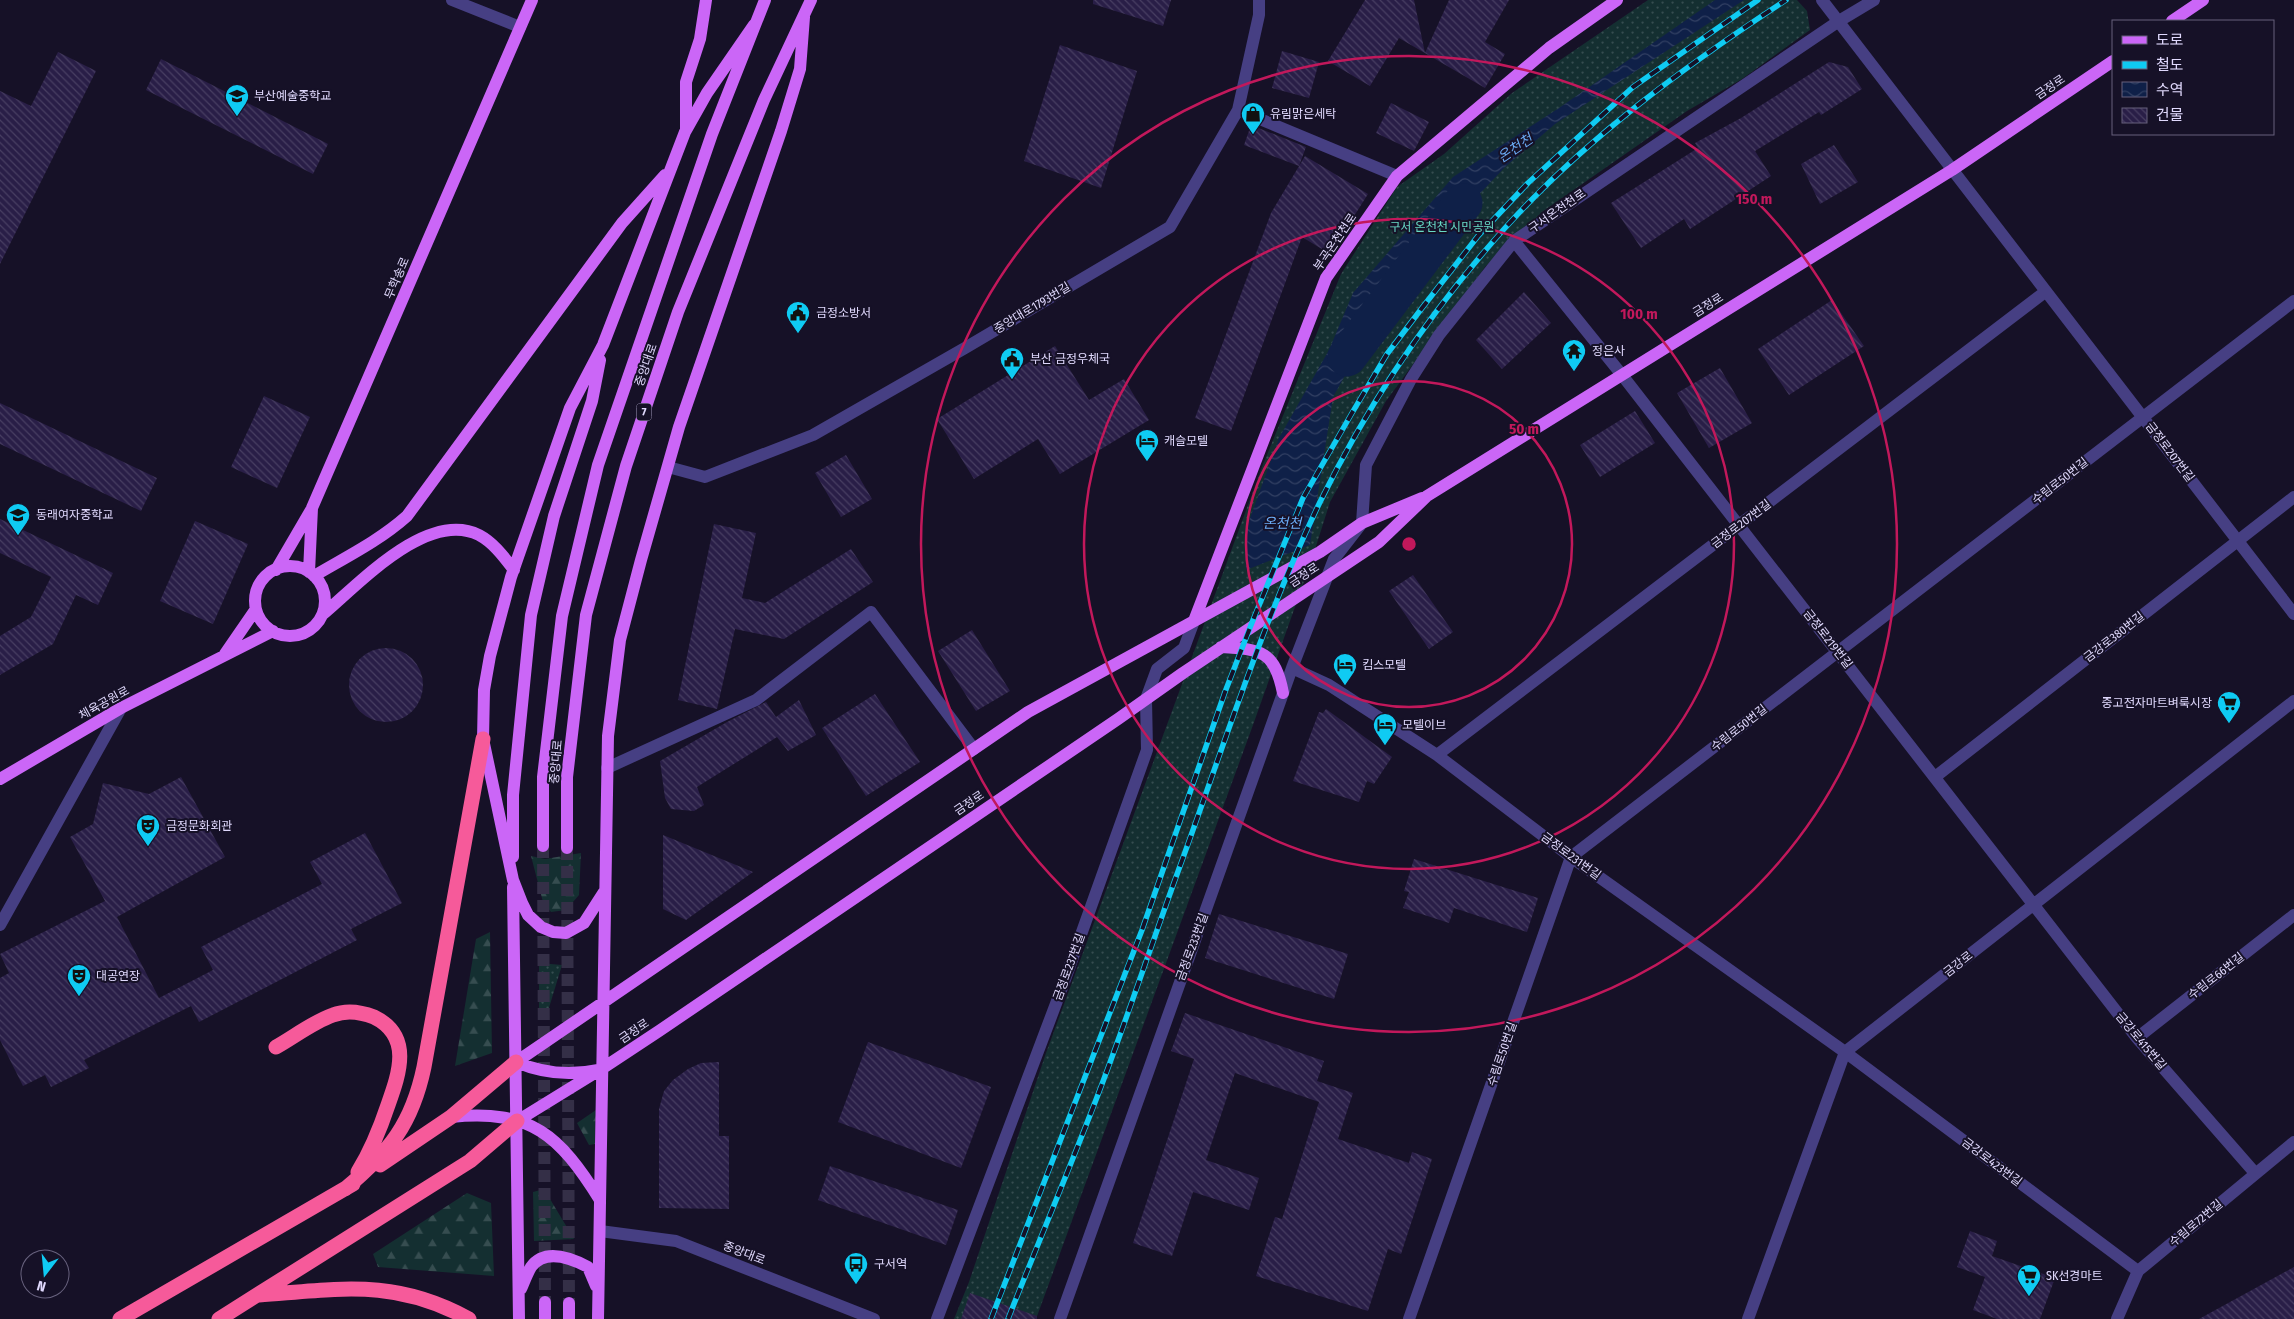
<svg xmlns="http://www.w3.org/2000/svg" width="2294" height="1319" viewBox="0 0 2294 1319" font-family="'Fira Sans Condensed','Noto Sans KR',sans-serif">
  <defs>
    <pattern id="grass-dots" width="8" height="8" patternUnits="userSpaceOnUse" patternTransform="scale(1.25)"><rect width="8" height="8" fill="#142f31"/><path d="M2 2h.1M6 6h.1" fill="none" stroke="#364d50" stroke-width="1.8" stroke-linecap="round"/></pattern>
    <pattern id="forest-firs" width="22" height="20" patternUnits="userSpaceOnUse" patternTransform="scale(1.25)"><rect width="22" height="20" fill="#142f31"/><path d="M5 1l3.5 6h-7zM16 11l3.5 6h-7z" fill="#364d50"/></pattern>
    <pattern id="water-waves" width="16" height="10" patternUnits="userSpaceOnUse" patternTransform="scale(1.25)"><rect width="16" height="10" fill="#0f2048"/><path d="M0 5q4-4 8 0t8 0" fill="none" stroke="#324063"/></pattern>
    <pattern id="building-back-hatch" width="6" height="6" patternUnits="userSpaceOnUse" patternTransform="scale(1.25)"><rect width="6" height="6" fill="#291e47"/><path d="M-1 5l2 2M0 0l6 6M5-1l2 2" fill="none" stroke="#483e62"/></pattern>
  </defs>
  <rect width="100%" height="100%" fill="#161127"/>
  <path fill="url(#grass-dots)" d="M1648 0H1797L1807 11 1810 30 1742 79 1687 111 1542 212 1485 267 1386 401 1330 502 1311 562 1253 725 1036 1319H954L969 1282 1046 1053 1262 467 1341 274 1397 187 1444 154 1512 93Z
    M539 963 562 965 548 1011 539 1010Z"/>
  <path fill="url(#forest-firs)" d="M581 853 579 895 566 910 551 912 543 902 531 856 545 859Z
    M490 932 492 1053 455 1066 476 939Z
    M596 1110 595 1144 589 1145 577 1123Z
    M544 1189 574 1239 534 1241 533 1192Z
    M467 1193 491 1203 494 1276 378 1267 373 1254Z"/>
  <path fill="url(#water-waves)" d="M1715 0H1744L1555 124 1505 167 1399 279 1333 397 1310 545 1246 570 1245 532 1279 438 1329 350 1353 293 1453 177 1559 108Z"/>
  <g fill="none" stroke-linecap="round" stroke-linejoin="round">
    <path stroke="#0f2048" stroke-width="39" d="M1347 357 1463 203"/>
  </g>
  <path fill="url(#building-back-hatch)" d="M1093 0H1171L1163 26 1093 4Z
    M1365 0H1414L1425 53 1449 0H1509L1485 42 1505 54 1485 88 1399 38 1370 86 1328 61Z
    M1060 45 1137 71 1101 188 1024 161Z
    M1282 51 1319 62 1309 98 1272 88Z
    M58 52 96 71 0 264V91L31 106Z
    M161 59 328 144 313 174 146 90Z
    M1829 62 1848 67 1862 89 1821 115 1819 112 1755 151 1771 176 1690 229 1684 219 1641 248 1611 203 1698 148 1695 143 1741 118Z
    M1391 103 1429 122 1414 151 1376 133Z
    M1251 125 1306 147 1299 166 1244 145Z
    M1834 145 1858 182 1820 204 1801 164Z
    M1305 156 1368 194 1330 254 1302 237 1231 431 1195 418 1271 213Z
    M1524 292 1551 323 1502 369 1476 340Z
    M1832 300 1864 346 1789 395 1758 349Z
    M1055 346 1089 400 1124 379 1149 420 1060 474 1038 439 974 479 937 419Z
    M1720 368 1752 423 1709 448 1677 393Z
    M264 396 310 417 277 488 231 467Z
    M0 403 157 478 141 511 0 444Z
    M1635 411 1655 443 1600 477 1580 445Z
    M846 455 872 499 841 517 815 473Z
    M0 519 113 573 98 605 76 595 53 644 0 675V636L31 617 51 577 0 553Z
    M195 521 248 544 213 624 160 601Z
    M714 524 756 533 742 598 765 603 851 549 873 582 784 639 735 629 717 709 678 700Z
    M1413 575 1453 632 1429 649 1389 591Z
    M972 630 1010 691 976 711 938 651Z
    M349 685a37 37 0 1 1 74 0a37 37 0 1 1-74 0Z
    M875 694 920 762 866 796 822 728Z
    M799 700 816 735 788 751 777 737 697 787 704 805 694 811 671 809 665 798 660 761 727 722 766 702 776 717Z
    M1326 709 1392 757 1374 784 1367 781 1359 802 1293 781 1319 712 1323 713Z
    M181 777 225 857 117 917 159 998 213 970 201 947 322 884 310 862 365 833 402 903 351 929 357 940 199 1022 191 1006 84 1060 89 1068 51 1087 45 1075 23 1086 0 1040V978L9 973 0 954 105 901 70 837 93 824 103 783 149 794Z
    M663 835 753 872 686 920 663 909Z
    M1414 859 1538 898 1527 932 1454 908 1449 923 1403 908 1409 892 1404 891Z
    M1219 914 1348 954 1334 999 1205 958Z
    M1185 1013 1324 1061 1317 1081 1353 1093 1338 1139 1409 1163 1412 1152 1432 1159 1401 1254 1388 1249 1368 1311 1256 1276 1275 1217 1282 1219 1319 1102 1235 1073 1206 1160 1259 1178 1249 1210 1193 1192 1172 1256 1133 1243 1194 1059 1171 1051Z
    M868 1042 991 1087 961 1168 838 1122Z
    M719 1062V1136H729V1209L659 1208V1109L664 1091 673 1080 688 1069 701 1063Z
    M830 1166 958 1210 946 1245 818 1200Z
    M1970 1231 1997 1241 1992 1256 2055 1278 2040 1319H1997L1973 1310 1985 1277 1957 1267Z
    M2294 1267V1319H2199Z
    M970 1293 1037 1316V1319H961Z"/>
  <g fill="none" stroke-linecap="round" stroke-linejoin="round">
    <path stroke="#342f47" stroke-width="12" stroke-dasharray="12 6" stroke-linecap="butt" d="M543 846 545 1302
      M567 848 569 1303"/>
    <path stroke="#463f83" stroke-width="12" d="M452 0 520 27
      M1822 0 2294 614
      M1238 110 1397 176
      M1514 241 1622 375 2137 1038 2255 1173
      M668 467 705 477 813 435 965 348 1170 227 1238 110 1259 15V0
      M1292 668 1329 685 1437 755 1571 857 1845 1052 2138 1271
      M1437 755 2045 292
      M607 768 756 700 871 612 974 749
      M1935 777 2294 497
      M0 925 121 708
      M2137 1038 2294 915
      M600 1231 676 1241 874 1319
      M937 1319 1063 985 1147 750 1146 699 1157 669 1184 648 1194 621
      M1060 1319 1292 668 1334 559 1362 523 1366 465 1411 379 1439 335 1514 241 1839 21 1874 0
      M1409 1319 1571 857 2294 301
      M1748 1319 1845 1052 2294 701
      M2117 1319 2138 1271 2294 1142"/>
    <path stroke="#cb66f7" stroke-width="12" d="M2172 21 2203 0
      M686 130V82L700 39 706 0
      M255 601a35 35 0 1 1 70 0a35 35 0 1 1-70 0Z
      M276 570 311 510
      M309 572 312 508 532 0
      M314 576C346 557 379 541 407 516L622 223 665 175
      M322 615C358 585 427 509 479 535 494 543 504 557 514 570
      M1194 621 1326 278 1397 176 1549 48 1617 0
      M1221 647C1261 649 1275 651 1283 693
      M225 654 256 609
      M0 779 121 708 273 631
      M543 846V777L562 616 598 465 712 134 765 0
      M567 848V777L586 615 626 466 678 312 764 100 811 0
      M513 857V795L531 615 554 516 592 401 600 360
      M513 887 519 1319
      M604 892 584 923 566 933 553 932 541 927 528 915 522 903 513 880 483 739 484 690 490 656 511 577 570 408 603 345 685 132 707 93 754 25
      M516 1062 1028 712 1320 552 1362 523 1422 498
      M516 1062C542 1073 569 1076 597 1070
      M451 1117C532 1109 559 1135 600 1200
      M517 1121 603 1068 659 1031 1118 719 1183 673 1379 542 1427 496 1952 170 2113 61
      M521 1289C524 1282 527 1274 531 1267 545 1248 571 1258 588 1267L596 1286
      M545 1319V1302
      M569 1319V1303
      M598 1319 608 736 620 640 641 560 679 427 781 131 800 69 804 17"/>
    <path stroke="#f65a9a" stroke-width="15" d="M276 1047C294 1037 313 1022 333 1015 346 1010 361 1012 374 1017 413 1036 399 1074 388 1105 380 1129 371 1151 358 1172
      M380 1165 451 1117 516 1062
      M345 1189C390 1151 412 1124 424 1067L483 739
      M259 1295C340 1289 395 1278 469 1319
      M120 1319 353 1184
      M219 1319 470 1161 517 1121"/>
    <g stroke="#0fcbf3" stroke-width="5.5">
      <path id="rail" d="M991 1319 1142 930 1225 692 1251 625 1303 498 1352 413 1387 354 1422 308 1478 236 1528 183 1633 87 1758 0
        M1008 1319C1038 1243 1070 1168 1099 1092 1126 1021 1150 949 1176 877 1222 752 1262 622 1320 502 1368 404 1432 309 1505 228 1586 138 1685 66 1786 0"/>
    </g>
    <use href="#rail" stroke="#161127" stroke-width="4" stroke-dasharray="11" stroke-linecap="butt"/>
  </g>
  <g fill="none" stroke="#c2185b" stroke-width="2.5">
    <circle cx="1409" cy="544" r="163"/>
    <circle cx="1409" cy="544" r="325"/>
    <circle cx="1409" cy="544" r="488"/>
  </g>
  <defs>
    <g id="school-pin" transform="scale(1.25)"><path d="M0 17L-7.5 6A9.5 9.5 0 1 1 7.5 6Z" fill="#0fcbf3" stroke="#161127"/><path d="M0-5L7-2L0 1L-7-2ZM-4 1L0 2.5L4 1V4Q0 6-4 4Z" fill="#111"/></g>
    <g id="shop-pin" transform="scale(1.25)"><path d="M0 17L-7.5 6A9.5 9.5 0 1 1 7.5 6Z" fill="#0fcbf3" stroke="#161127"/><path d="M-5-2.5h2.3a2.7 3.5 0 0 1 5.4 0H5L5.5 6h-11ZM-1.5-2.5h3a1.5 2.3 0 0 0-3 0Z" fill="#111"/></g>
    <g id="civic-pin" transform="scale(1.25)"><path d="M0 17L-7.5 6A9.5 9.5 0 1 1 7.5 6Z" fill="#0fcbf3" stroke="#161127"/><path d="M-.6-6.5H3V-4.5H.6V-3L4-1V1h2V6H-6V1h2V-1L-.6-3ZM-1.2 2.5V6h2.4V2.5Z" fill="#111"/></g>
    <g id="temple-pin" transform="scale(1.25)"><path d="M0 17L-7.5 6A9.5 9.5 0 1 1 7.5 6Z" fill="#0fcbf3" stroke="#161127"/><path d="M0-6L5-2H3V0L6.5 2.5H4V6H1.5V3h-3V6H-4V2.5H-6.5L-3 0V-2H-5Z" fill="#111"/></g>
    <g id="hotel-pin" transform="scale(1.25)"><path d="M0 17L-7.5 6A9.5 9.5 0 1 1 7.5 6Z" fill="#0fcbf3" stroke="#161127"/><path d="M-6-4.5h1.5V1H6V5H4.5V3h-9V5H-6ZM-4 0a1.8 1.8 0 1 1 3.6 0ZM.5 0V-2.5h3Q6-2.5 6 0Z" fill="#111"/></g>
    <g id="supermarket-pin" transform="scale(1.25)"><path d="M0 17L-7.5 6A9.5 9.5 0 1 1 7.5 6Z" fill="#0fcbf3" stroke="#161127"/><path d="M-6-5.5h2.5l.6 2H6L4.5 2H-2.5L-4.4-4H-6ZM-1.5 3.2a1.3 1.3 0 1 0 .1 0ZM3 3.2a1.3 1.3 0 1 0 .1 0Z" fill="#111"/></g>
    <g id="theatre-pin" transform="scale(1.25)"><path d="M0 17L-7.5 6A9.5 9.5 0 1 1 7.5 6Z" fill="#0fcbf3" stroke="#161127"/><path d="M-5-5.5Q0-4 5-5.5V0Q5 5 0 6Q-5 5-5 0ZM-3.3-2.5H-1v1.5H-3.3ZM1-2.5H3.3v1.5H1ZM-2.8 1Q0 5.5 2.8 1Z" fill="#111"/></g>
    <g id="bus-pin" transform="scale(1.25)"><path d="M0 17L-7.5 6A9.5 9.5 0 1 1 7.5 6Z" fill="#0fcbf3" stroke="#161127"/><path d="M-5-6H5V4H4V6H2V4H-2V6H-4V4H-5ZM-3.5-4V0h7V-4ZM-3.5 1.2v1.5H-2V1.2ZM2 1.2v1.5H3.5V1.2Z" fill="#111"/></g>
  </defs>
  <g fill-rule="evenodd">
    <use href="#school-pin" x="237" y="96"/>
    <use href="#shop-pin" x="1253" y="114"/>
    <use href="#civic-pin" x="798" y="313"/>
    <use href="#temple-pin" x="1574" y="351"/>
    <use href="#civic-pin" x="1012" y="359"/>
    <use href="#hotel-pin" x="1147" y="441"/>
    <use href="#school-pin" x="18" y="515"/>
    <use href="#hotel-pin" x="1345" y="665"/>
    <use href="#supermarket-pin" x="2229" y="703"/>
    <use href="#hotel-pin" x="1385" y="725"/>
    <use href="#theatre-pin" x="148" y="826"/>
    <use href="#theatre-pin" x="79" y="976"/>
    <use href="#bus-pin" x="856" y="1264"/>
    <use href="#supermarket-pin" x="2029" y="1276"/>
  </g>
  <g text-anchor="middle" stroke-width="4" stroke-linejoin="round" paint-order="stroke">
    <rect fill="#161127" stroke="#a39dbd" stroke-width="1" x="636.5" y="403.5" width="15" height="17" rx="4"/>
    <g font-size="11" font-weight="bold" fill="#e0d9fd">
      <text x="644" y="416">7</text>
    </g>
    <g font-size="12" fill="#e0d9fd" stroke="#161127">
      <text transform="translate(2050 87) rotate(-34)" y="4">금정로</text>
      <text transform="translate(1557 211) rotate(-35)" y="4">구서온천천로</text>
      <text transform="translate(1335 242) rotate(-56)" y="4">부곡온천천로</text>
      <text transform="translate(397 278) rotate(-67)" y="4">무학송로</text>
      <text transform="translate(1708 305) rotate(-32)" y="4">금정로</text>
      <text transform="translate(1032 308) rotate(-31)" y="4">중앙대로1793번길</text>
      <text transform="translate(646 365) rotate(-71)" y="4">중앙대로</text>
      <text transform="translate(2170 452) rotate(53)" y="4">금정로207번길</text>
      <text transform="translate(2060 481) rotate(-38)" y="4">수림로50번길</text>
      <text transform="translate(1741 524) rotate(-37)" y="4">금정로207번길</text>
      <text transform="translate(1304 575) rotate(-33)" y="4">금정로</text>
      <text transform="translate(2114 637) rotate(-38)" y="4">금강로380번길</text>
      <text transform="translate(1828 639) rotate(52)" y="4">금정로219번길</text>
      <text transform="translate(104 703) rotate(-29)" y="4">체육공원로</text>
      <text transform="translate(1739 728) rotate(-38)" y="4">수림로50번길</text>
      <text transform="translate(556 762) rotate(-85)" y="4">중앙대로</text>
      <text transform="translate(969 803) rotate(-34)" y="4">금정로</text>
      <text transform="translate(1571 856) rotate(36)" y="4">금정로231번길</text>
      <text transform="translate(1192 947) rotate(-70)" y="4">금정로233번길</text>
      <text transform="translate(1958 964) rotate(-38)" y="4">금강로</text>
      <text transform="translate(1069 967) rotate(-70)" y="4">금정로237번길</text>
      <text transform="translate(2216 976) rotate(-38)" y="4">수림로66번길</text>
      <text transform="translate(634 1031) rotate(-34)" y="4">금정로</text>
      <text transform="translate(2141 1041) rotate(50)" y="4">금강로415번길</text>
      <text transform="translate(1502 1054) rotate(-71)" y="4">수림로50번길</text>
      <text transform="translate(1992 1162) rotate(37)" y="4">금강로423번길</text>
      <text transform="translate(2196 1223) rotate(-40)" y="4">수림로72번길</text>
      <text transform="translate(744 1253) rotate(21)" y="4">중앙대로</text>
    </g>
    <g font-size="12" fill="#e0d9fd" stroke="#161127" text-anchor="start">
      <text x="254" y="100">부산예술중학교</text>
      <text x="1270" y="118">유림맑은세탁</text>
      <text x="816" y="317">금정소방서</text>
      <text x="1592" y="355">정은사</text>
      <text x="1030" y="363">부산 금정우체국</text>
      <text x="1164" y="445">캐슬모텔</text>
      <text x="36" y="519">동래여자중학교</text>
      <text x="1362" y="669">킴스모텔</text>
      <text x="2212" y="707" text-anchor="end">중고전자마트벼룩시장</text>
      <text x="1402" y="729">모텔이브</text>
      <text x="166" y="830">금정문화회관</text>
      <text x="96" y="980">대공연장</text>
      <text x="874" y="1268">구서역</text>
      <text x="2046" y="1280">SK선경마트</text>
    </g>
    <g font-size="12" fill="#68dac6" stroke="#161127">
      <text x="1442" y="231">구서 온천천 시민공원</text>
    </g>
    <g font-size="14" font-style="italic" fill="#6cadf7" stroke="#161127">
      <text transform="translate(1515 148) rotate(-34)" y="5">온천천</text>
      <text x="1282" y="528">온천천</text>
    </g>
  </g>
  <circle cx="1409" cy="544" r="8" fill="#c2185b" stroke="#161127" stroke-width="2.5"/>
  <g font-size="15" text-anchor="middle" font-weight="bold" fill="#c2185b" stroke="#161127" stroke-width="4" stroke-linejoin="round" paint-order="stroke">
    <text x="1754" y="204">150 m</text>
    <text x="1639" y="319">100 m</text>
    <text x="1524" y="434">50 m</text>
  </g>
  <rect x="2112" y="20" width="162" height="115" fill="#161127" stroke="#67617d"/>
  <rect x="2122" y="36" width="25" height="8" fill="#cb66f7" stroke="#67617d"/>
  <text x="2156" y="45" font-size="15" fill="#e0d9fd">도로</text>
  <rect x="2122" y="61" width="25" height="8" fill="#0fcbf3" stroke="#67617d"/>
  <text x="2156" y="70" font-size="15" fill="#e0d9fd">철도</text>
  <rect x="2122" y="82" width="25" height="15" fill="url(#water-waves)" stroke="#67617d"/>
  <text x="2156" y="95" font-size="15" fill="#e0d9fd">수역</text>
  <rect x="2122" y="108" width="25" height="15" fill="url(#building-back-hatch)" stroke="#67617d"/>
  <text x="2156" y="120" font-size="15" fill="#e0d9fd">건물</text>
  <g transform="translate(45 1274) rotate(196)"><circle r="24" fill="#161127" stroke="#67617d"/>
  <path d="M0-4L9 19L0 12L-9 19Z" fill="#0fcbf3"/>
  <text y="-8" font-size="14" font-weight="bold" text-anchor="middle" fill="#e0d9fd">N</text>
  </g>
</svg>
